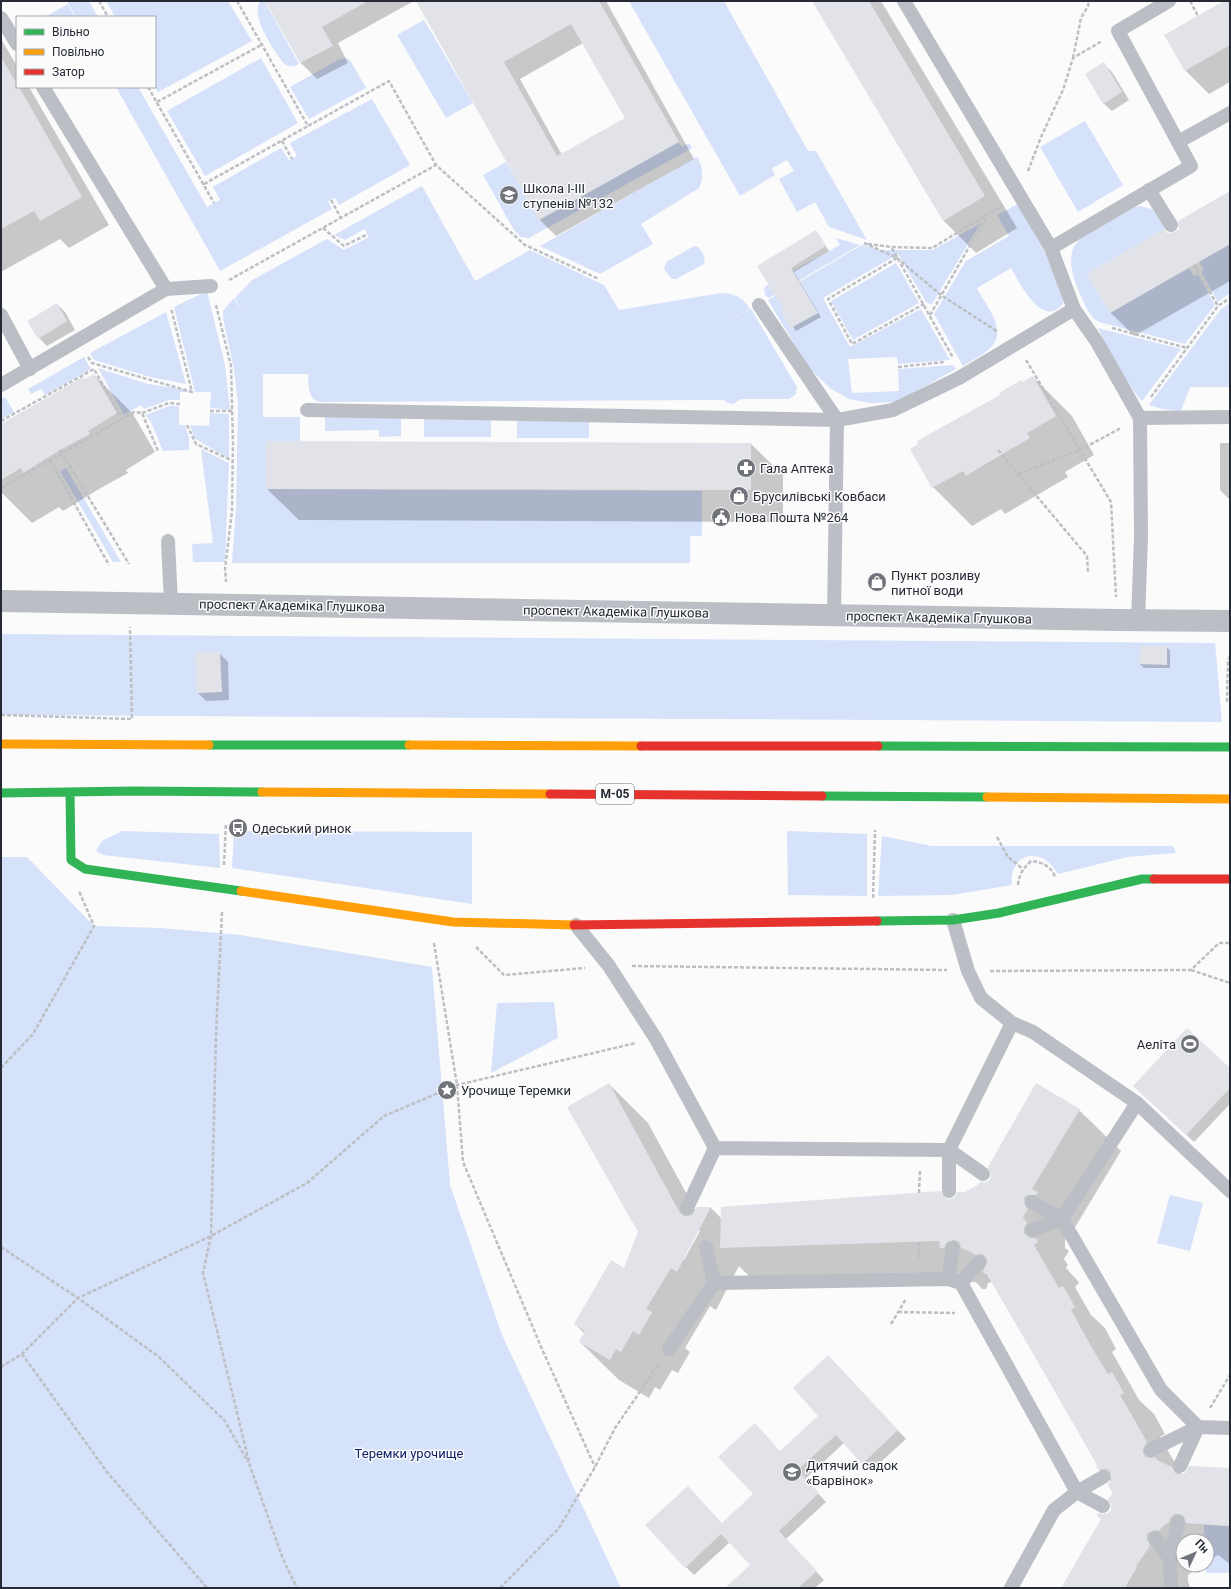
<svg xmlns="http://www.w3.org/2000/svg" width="1231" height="1589" viewBox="0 0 1231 1589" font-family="Roboto,sans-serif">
  <rect width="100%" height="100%" fill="#fbfbfb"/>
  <path fill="#d6e1fa" d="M67 1H89L98 17H76Z
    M106 1H228L252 41 158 92 155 86V17H115Z
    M260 1H266L265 2 299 64C294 67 289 67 284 64 274 50 250 17 260 1Z
    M629 1H724L808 151H816L867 240 829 227 815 202 797 212 779 179 794 171 787 160 772 168 775 175 740 196Z
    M68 4 75 17H45Z
    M424 20 473 103 446 118 397 35Z
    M261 58 298 123 205 176 167 111Z
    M346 58 350 60 366 88 309 119 290 87 340 59Z
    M116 87H138L207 207 220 200 213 187 281 148 289 160 297 156 290 143 372 99 410 165 339 205 335 198 328 201 332 209 220 271Z
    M1085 121 1123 185 1078 212 1040 147Z
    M678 142 682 147 689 143 692 148 529 238 521 237 514 230 483 175 506 162 540 220Z
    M697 157C703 167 704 177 699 188L641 224 653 244 600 274 540 246Z
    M422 186 475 281 530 250 604 285 619 310 721 293C734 293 743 297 750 309L723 324 268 315 723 324 751 309 797 387 796 394 789 399H741L733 404 728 403 723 400 322 402C307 401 309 385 308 374H263V417H300V441H266V489L702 491V536H690V563H232L236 507 238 403 234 369 223 318V311L234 298 245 315 235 298 252 280 327 239 344 250 369 237 365 229 345 240 334 235Z
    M1018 204C1035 235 1056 267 1064 302 1043 332 1020 283 1011 268L977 288C985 305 1010 331 989 349 982 356 971 361 963 366L934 314 966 261 1009 236 997 215Z
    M1140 206 1152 209 1166 228 1087 274 1110 313 1189 268 1194 276 1198 274 1215 305 1185 344 1099 322C1088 316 1084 302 1079 292 1074 280 1067 260 1074 247 1080 234 1118 217 1132 208Z
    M980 224 932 304H929L926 302 898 254 823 298 850 347 921 309 950 360 898 364 897 357 848 359 852 393 899 391 898 369 953 365 956 369 897 402 870 403 849 399 831 389 808 367 768 300 862 245 880 250H932Z
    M836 238 860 245 769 298 765 295 764 288 769 284 840 245Z
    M1230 244V293L1218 302 1201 272 1204 270 1199 262Z
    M694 246 698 247C702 251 706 257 704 264L676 279H672L664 269 666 262Z
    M896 263 919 303 853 340 831 301Z
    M207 291 225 365 230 410 210 408 211 392H195L174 307Z
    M1230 303V387H1190L1181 411 1162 409 1149 405 1221 309Z
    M166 312 186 384 150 377 94 360 90 353Z
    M1098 328 1181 349 1142 401 1120 375Z
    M84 357 91 369 45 395 41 389 31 394 28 389Z
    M98 368 148 384 187 390V392H180V400H169L144 409 141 405 124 415Z
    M5 397 14 412 1 419V399Z
    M170 406H179V425H185L189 438V450L163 451 151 422 145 415Z
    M210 413 229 414V459L194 438 190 425 209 426Z
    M325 417 401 418V436L379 437V430L325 431Z
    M424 417 491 418V437H424Z
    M589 418V438H517V419Z
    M201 449 229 463 225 562H193L192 544 213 543Z
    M66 468 121 562H113L60 471Z
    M1 634 1215 643 1222 722 1 715Z
    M122 831 219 834 220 868 103 855 96 851 102 841Z
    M234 831 472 832V904L232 868Z
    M787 831 867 834V896L788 895Z
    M882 836 932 846H1173L1176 853 1127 857 1058 874C1053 865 1044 856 1033 856 1017 855 1010 872 1012 885L952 895 878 896Z
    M1 857H27L94 926 161 928 240 935 432 967 450 1185 502 1335 621 1588H1Z
    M554 1002 558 1038 491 1073 497 1003Z
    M1170 1195 1203 1203 1190 1251 1157 1243Z
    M1204 1525 1230 1526V1573H1206L1207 1541H1204Z"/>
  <path fill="#0003" fill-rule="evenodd" d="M269 1H414L338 43 348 63 317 79 301 63 267 2Z
    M417 1H606L694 159 556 236 540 220ZM583 43 626 119 562 155 520 79Z
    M813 1H881L1017 228 976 253 944 221Z
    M1226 1H1230V82L1209 94 1185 70Z
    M1 39 17 66V87H29L109 225 69 248 60 239 1 272Z
    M1104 64 1112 72 1129 100 1112 111 1103 103Z
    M1230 192V281L1134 336 1111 313 1088 274 1176 233Z
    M816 231 829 251 794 272 821 317 796 331 783 312 786 310 758 266Z
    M57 304 65 312 75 330 47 346 39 338Z
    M94 375 133 414 155 452 126 470 128 473 99 489 63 511 59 507 32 523 1 492V425Z
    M1033 377 1072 416 1094 455 1065 472 1068 477 1005 514 1001 509 972 526 933 487 1023 383Z
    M1220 443H1230V500L1220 490Z
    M751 444 783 475V522L299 520 267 489Z
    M1167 647 1170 651V668H1144L1140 664Z
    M219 653 228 662 229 700 206 701 198 693Z
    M1230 1070V1104L1194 1142 1143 1094Z
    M609 1084 648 1123 696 1211 697 1208H711L722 1219 940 1192 948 1201 986 1183 1079 1110 1121 1151 1074 1229 1065 1240V1248L1069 1251 1064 1259 1068 1265 1066 1268 1077 1280 1079 1283 1075 1287 1091 1315 1105 1328 1116 1349 1112 1352 1139 1400 1154 1414 1165 1434 1160 1437 1182 1475 1230 1469V1564L1218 1555 1213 1558 1210 1563 1200 1571 1195 1570 1188 1575V1581L1190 1588H1062L1112 1510 1114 1493 1111 1482 1099 1469 1098 1465 992 1282 988 1283 986 1289H982L976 1282 762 1289 739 1266 716 1310 710 1306 685 1348 690 1352 678 1373 672 1370 660 1390 655 1387 649 1398 619 1380 580 1342 585 1334 575 1324 624 1269 639 1232ZM698 1230 700 1231 684 1260 682 1259ZM1183 1541H1207V1565H1183Z
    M837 1365 906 1439 871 1471 844 1443 805 1479 826 1502 786 1539 824 1580 815 1588H726L751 1565 730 1542 694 1575 686 1567 723 1524 754 1494 781 1452 820 1416Z"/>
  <path fill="#e1e3e9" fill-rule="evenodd" d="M265 1H368L322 27 333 46 300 63Z
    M416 1H599L679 142 539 220ZM571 24 625 118 557 156 504 62Z
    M812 1H869L985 196 943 221Z
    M1224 1H1230V45L1185 71 1164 35Z
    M1 57 17 84V87H19L82 197 40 221 34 211 1 229Z
    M1104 62 1122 92 1103 104 1085 74Z
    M1230 191V244L1110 313 1087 274 1164 229 1167 233 1175 232 1179 229 1178 221Z
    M816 230 826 246 791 268 818 313 791 328 781 312 784 310 757 266Z
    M57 303 67 321 38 339 27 321Z
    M94 374 117 413 88 431 90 434 60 450 23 473 21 468 1 480V424L83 377 85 379Z
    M1033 376 1056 416 1027 433 1030 438 984 465 966 476 963 471 932 488 910 449 918 444 917 441 1000 395 999 393 1021 380 1022 382Z
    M266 441 751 443V490L266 489Z
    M1140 646H1167V665L1139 664Z
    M220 652 222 692 197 693 195 653Z
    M1187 1028 1230 1068V1088L1186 1135 1133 1086Z
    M609 1083 680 1213 684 1216H688L692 1215 697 1207H711L677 1272 671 1268 646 1309 652 1312 639 1335 633 1331 621 1352 616 1349 610 1360 579 1342 585 1331 574 1324 611 1260 624 1268 638 1232 567 1107Z
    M1036 1083 1080 1109 1032 1189 1038 1192 1036 1195H1028L1024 1198 1025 1206 1028 1209 1023 1217 1027 1223 1024 1228V1233L1030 1238H1036L1038 1242 1034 1245 1059 1288 1063 1286 1075 1307 1071 1310 1095 1353 1108 1374 1112 1372 1124 1393 1120 1395 1147 1442 1143 1449V1453L1146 1457 1151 1458 1155 1457 1157 1460 1172 1467 1176 1474H1180L1185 1473 1189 1466 1230 1468V1526L1186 1523 1183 1515 1179 1514H1175L1171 1517 1169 1522 1161 1528 1159 1531 1154 1530 1147 1534V1539L1150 1546 1136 1566 1137 1567 1125 1588H1061L1101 1519 1097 1516 1098 1513 1104 1514 1108 1513 1111 1510V1505L1108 1499 1113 1493 1107 1484 1111 1481V1477L1110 1472 1107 1469H1103L1098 1470 1096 1466 1097 1465 1012 1317 986 1273 984 1274 983 1271 987 1263V1259L984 1255 980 1254 974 1255 973 1253 961 1248 959 1242 954 1240 947 1242 944 1248H940L939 1241 720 1248 721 1207 941 1191 944 1198 949 1199 954 1198 957 1192H965L978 1185 980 1182H987L990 1179 991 1174 988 1167Z
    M828 1355 898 1430 862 1464 836 1435 798 1470 819 1493 779 1531 817 1571 798 1588H725L750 1565 721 1534 685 1568 645 1525 688 1486 722 1523 753 1494 718 1457 755 1423 780 1451 818 1416 793 1388Z"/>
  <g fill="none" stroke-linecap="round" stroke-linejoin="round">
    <path stroke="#bdbfc4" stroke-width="2.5" stroke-dasharray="4 2" stroke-linecap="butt" d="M99 1 108 17
      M237 1 308 126 389 81 436 165
      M1190 1 1198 16
      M1073 58 1081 18 1088 6 1089 1
      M148 87 214 203
      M157 102 263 44
      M282 141 292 159
      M1028 171 1041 137 1063 90 1073 58 1102 41
      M204 184 308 126
      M331 200 341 218
      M323 228 344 246 368 234
      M864 243 897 258 941 295 998 332
      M868 244 891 247 932 248 1003 205
      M892 248 953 358
      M897 258 828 299 852 344 924 304
      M1194 265 1218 306
      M229 280 436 165 525 245 599 279
      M216 305 231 366 233 443 232 511 225 569 226 582
      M930 315 988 214
      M1112 328 1187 348
      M88 357 92 363 192 392 171 308
      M1026 360 1111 502 1116 597
      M898 367 944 362
      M1151 397 1218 306 1230 298
      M210 411H232
      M142 413 169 403 180 404
      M1 421 94 369 122 419
      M187 425 196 444 233 461
      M60 450 129 564
      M998 450 1087 556 1088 572
      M50 460 109 565
      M1018 474 1080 450 1121 428
      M1 488 134 412 142 413 158 451
      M1230 656 1228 662 1227 701H1230
      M1 715 132 719 130 627
      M997 837 1008 857 1023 869
      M224 865 226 823
      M1018 885C1019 874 1023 869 1031 861 1042 862 1051 866 1055 877
      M873 898 875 830
      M222 912 216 1034 211 1236 203 1273 250 1466 283 1559 297 1588
      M434 943 457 1085 463 1162 542 1349 595 1467
      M476 947 504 975 585 968
      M632 966 947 970
      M1191 970 1230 983
      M990 971 1191 970 1219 943H1230
      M1 1068 33 1034 94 926 79 891
      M919 1193 920 1170
      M919 1242V1260
      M1 1247 78 1298 159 1357 225 1421 248 1462
      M898 1312 955 1313
      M891 1324 906 1299
      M22 1354 107 1472 207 1588
      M1 1367 22 1354 78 1298 211 1236 307 1183 384 1116 457 1085 636 1043
      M1210 1408 1230 1375
      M500 1588 559 1528 595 1467 615 1428 659 1364"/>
    <path stroke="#bbbfc5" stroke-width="14" d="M904 1 1051 248
      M1 18 17 44
      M1178 142 1230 113
      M1149 190 1171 225
      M166 289 211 286
      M759 305 837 420 893 410 959 378 1074 309
      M1 315 30 369
      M1 385 166 289 43 87
      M307 410 837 420 834 615
      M1140 418 1230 417
      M168 541 171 603
      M1138 621 1141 537 1140 418 1097 342 1074 309 1051 248 1191 166 1118 31 1169 1
      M953 920 968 971 981 998 1012 1023 1033 1032 1137 1103 1230 1191
      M576 925 609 966 656 1039 715 1148 949 1150 1012 1023
      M1137 1103 1062 1219 1161 1390 1198 1427 1180 1466
      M949 1150 983 1174
      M949 1191V1150
      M1032 1202 1062 1219
      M687 1208 715 1148
      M1032 1230 1062 1219
      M706 1247 714 1283
      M948 1279 953 1248
      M961 1283 1077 1492 1103 1506
      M669 1349 714 1283 948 1279 961 1283 979 1262
      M1151 1450 1198 1427 1230 1428
      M1155 1538 1170 1559
      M1011 1588 1054 1510 1077 1492 1103 1477
      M1171 1588 1170 1559 1178 1522"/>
    <path stroke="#bbbfc5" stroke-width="22" d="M1 601 1117 620 1230 621"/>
    <path stroke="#30b455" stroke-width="9" d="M209 745H409
      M878 746 1230 747
      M1 793 133 791 262 792
      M70 793 71 860 85 869 241 891
      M822 796 987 797
      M877 921 953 920 999 913 1142 879H1154"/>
    <path stroke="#ff9f0a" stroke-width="9" d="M1 744 209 745
      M409 745 641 746
      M262 792 550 794
      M987 797 1230 799
      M241 891 453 922 574 925"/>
    <path stroke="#e5322d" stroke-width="9" d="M641 746H878
      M550 794 822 796
      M1154 879H1230
      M574 925 877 921"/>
  </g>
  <defs>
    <g id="school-disc" transform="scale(1)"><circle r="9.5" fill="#70737a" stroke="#fbfbfb"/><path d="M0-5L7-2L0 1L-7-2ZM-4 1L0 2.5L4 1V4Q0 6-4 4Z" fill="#fff"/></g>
    <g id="pharmacy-disc" transform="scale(1)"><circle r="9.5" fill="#70737a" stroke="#fbfbfb"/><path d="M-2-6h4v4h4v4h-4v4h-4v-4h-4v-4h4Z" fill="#fff"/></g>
    <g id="shop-disc" transform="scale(1)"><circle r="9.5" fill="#70737a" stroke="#fbfbfb"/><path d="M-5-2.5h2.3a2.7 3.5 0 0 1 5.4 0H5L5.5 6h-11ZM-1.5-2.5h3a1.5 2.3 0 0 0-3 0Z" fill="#fff"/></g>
    <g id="civic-disc" transform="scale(1)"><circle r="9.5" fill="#70737a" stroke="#fbfbfb"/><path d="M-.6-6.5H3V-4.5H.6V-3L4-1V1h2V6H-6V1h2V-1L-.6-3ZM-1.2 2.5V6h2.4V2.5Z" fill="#fff"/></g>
    <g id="bus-disc" transform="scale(1)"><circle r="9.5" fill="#70737a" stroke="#fbfbfb"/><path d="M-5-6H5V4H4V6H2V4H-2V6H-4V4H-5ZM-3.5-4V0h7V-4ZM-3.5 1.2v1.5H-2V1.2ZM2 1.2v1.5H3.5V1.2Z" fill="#fff"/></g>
    <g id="stadium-disc" transform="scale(1)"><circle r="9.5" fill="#70737a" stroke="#fbfbfb"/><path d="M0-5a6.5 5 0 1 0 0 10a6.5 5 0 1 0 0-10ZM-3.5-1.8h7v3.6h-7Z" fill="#fff"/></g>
    <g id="sight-disc" transform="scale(1)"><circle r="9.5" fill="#70737a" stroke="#fbfbfb"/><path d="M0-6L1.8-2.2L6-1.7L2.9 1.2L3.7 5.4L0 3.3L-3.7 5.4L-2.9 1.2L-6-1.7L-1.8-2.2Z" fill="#fff"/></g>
  </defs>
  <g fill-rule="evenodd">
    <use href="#school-disc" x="509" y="195"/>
    <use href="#pharmacy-disc" x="746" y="468"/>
    <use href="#shop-disc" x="739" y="496"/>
    <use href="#civic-disc" x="721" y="517"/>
    <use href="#shop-disc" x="877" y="582"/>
    <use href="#bus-disc" x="238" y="828"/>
    <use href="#stadium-disc" x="1190" y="1044"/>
    <use href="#sight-disc" x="447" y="1090"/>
    <use href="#school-disc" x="792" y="1472"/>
  </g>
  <g text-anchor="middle" stroke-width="3" stroke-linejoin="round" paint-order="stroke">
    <rect fill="#fbfbfb" stroke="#656970" stroke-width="1" x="596" y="784" width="38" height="20" rx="3"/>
    <g font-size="12" font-weight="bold" fill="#252a35">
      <text x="615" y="798">М-05</text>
    </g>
    <g font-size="13" fill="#252a35" stroke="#fbfbfb" text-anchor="start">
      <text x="523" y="193">Школа І-ІІІ<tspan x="523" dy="15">ступенів №132</tspan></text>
      <text x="760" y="473">Гала Аптека</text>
      <text x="753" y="501">Брусилівські Ковбаси</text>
      <text x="735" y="522">Нова Пошта №264</text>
      <text x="891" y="580">Пункт розливу<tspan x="891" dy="15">питної води</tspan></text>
      <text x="252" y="833">Одеський ринок</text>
      <text x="1176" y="1049" text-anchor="end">Аеліта</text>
      <text x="461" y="1095">Урочище Теремки</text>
      <text x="806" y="1470">Дитячий садок<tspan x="806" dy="15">«Барвінок»</tspan></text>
    </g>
    <g font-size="13" fill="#252a35" stroke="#fbfbfb">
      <text transform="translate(292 605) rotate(1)" y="5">проспект Академіка Глушкова</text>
      <text transform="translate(616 611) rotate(1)" y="5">проспект Академіка Глушкова</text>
      <text transform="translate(939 617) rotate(1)" y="5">проспект Академіка Глушкова</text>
    </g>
    <g font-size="13" fill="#0e206a" stroke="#fbfbfb">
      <text x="409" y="1458">Теремки урочище</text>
    </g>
  </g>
  <rect width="1231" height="1589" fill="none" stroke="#252a35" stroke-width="4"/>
  <rect x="16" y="16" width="140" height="72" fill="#fbfbfb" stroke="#a5a7ac"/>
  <rect x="24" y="29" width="20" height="6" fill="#30b455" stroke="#a5a7ac"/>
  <text x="52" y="36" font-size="12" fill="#252a35">Вільно</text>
  <rect x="24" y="49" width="20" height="6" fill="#ff9f0a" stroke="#a5a7ac"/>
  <text x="52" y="56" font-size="12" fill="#252a35">Повільно</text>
  <rect x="24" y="69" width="20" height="6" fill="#e5322d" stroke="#a5a7ac"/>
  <text x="52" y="76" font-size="12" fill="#252a35">Затор</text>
  <g transform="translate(1195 1553) rotate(46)"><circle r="19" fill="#fbfbfb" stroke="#a5a7ac"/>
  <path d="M0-3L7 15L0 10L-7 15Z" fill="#70737a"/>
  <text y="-6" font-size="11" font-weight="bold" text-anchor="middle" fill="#252a35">Пн</text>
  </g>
</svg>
